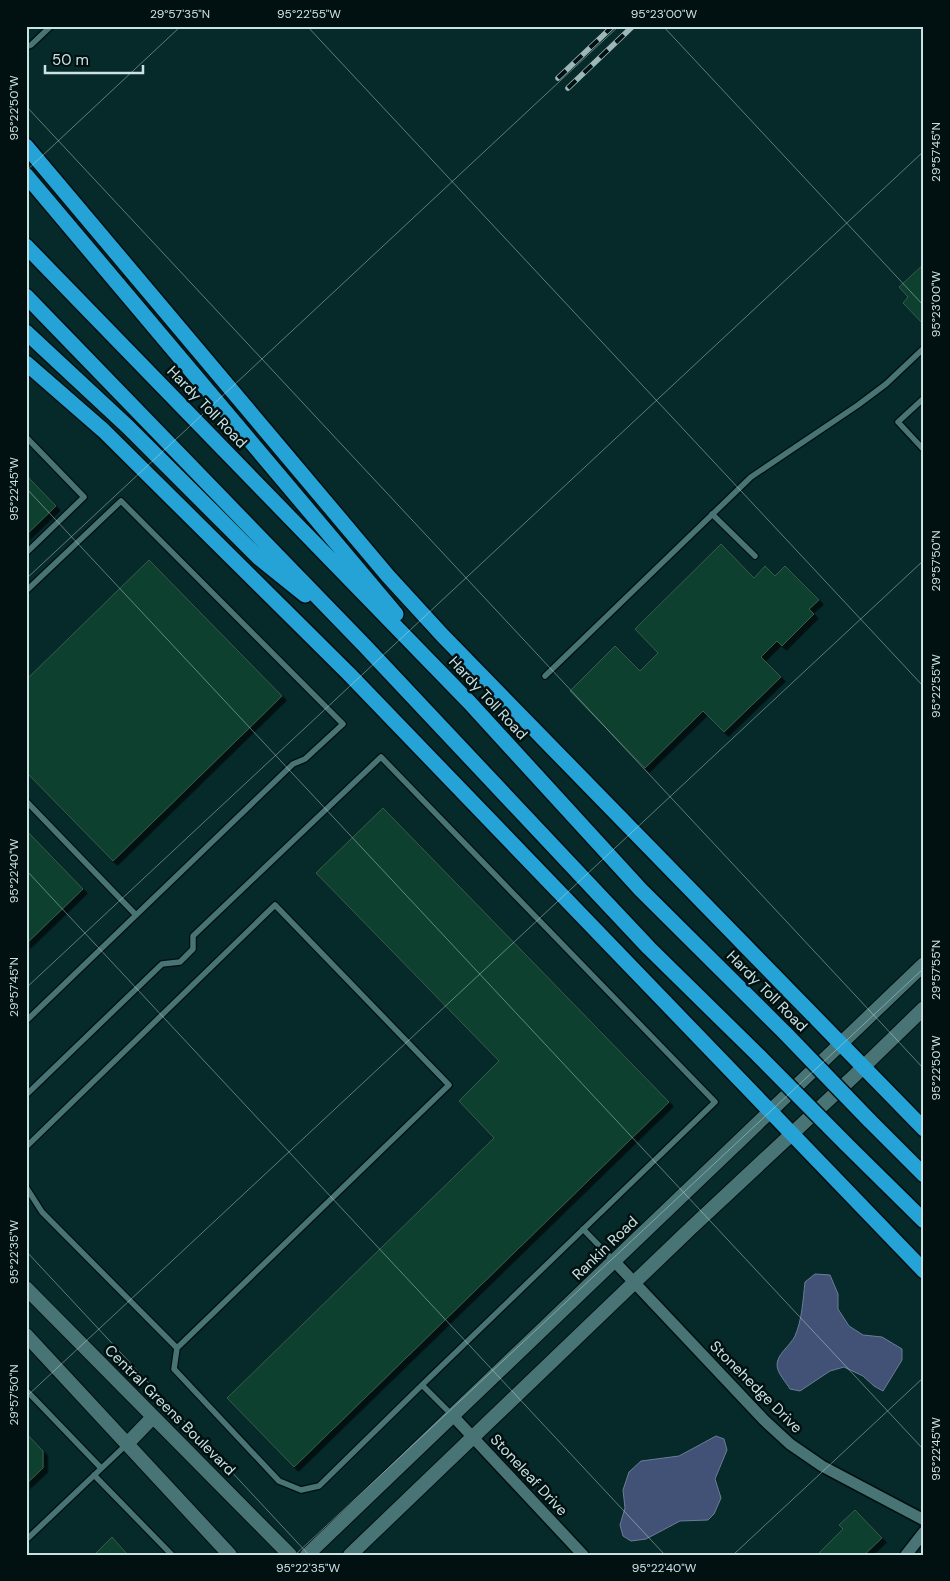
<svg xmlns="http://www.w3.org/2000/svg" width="950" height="1581" viewBox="0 0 950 1581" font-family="'DM Sans',sans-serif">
  <defs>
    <filter id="shadow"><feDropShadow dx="4.5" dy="4.5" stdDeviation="0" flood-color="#0009"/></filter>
  </defs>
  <rect width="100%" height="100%" fill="#06292a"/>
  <path fill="#425277" stroke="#6b7d97" d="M815 1274 830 1275 838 1294V1309L849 1326 863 1335 882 1337 902 1349V1360L883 1391 874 1386 863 1376 844 1367 830 1371 800 1391 790 1389C786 1382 777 1373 777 1365 777 1354 790 1346 795 1336 802 1320 803 1300 805 1282Z
    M716 1436 724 1439 727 1450 715 1479 721 1498 714 1514 708 1520 680 1521 646 1539 631 1541 623 1536 620 1525 625 1508 623 1490 629 1472 641 1461 679 1456Z"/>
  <path fill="#0e412d" stroke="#385b4a" filter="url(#shadow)" d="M924 264V325L903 303 908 297 899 287Z
    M26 475 56 506 26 535Z
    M721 544 754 578 765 566 775 576 785 566 819 600 809 609 814 614 782 646 777 641 761 657 781 677 724 732 703 711 645 768 570 691 615 646 640 671 658 653 635 629Z
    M149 560 282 696 113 861 26 772V680Z
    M383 808 669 1102 294 1467 227 1398 494 1138 459 1101 499 1061 316 873Z
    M26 830 83 889 26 944Z
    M26 1433 43 1451V1468L26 1484Z
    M855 1510 882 1538 864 1555H817L843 1529 839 1525Z
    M112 1537 128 1555H94Z"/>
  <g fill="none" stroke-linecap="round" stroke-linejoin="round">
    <g stroke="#001011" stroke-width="8">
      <path id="service" d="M26 47 31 45 51 26
        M924 398 898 422 924 450
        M26 437 84 497 26 553
        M712 514 755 556
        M26 591 121 501 343 724 305 759 293 764 26 1021
        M545 676 751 477 858 405 886 384 924 348
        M26 801 136 915
        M26 1095 162 964 180 962 193 949V936L381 757 715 1102 422 1385 452 1415
        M26 1147 275 905 449 1085 177 1348
        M26 1187 42 1212 177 1348 174 1369 279 1481 301 1490 319 1486 422 1385
        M583 1229 613 1260
        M26 1390 101 1468
        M94 1475 172 1555
        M26 1540 127 1444"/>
    </g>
    <g stroke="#001011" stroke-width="14">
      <path id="minor" d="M615 1262 764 1420 790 1444 822 1466 924 1520
        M453 1416 583 1555
        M906 1555 924 1532"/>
    </g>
    <g stroke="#001011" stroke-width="16">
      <path id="tertiary" d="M26 1288 290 1555
        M26 1335 230 1555
        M127 1444 153 1417"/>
    </g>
    <g stroke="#001011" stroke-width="16">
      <path id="secondary" d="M307 1555 924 964
        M350 1555 691 1228 854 1076 924 1008"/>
    </g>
    <g stroke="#001011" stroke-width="18">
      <path id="motorway" d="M26 146 388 576 443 636 924 1129
        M26 175 396 614
        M26 246 469 702 641 890 786 1034
        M26 296 364 645 649 948 760 1057
        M26 332 128 427 259 558 305 595
        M26 363 104 431 349 674 924 1271
        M869 1120 924 1175
        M845 1143 924 1221"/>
    </g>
    <use href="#service" stroke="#487475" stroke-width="5.5"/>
    <use href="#minor" stroke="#487475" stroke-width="11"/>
    <use href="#tertiary" stroke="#487475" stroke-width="14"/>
    <use href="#secondary" stroke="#487475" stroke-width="14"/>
    <use href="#motorway" stroke="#25a3d7" stroke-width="15"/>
    <g stroke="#9db7b8" stroke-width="5.5">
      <path id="rail" d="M558 78 613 26
        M568 88 633 26"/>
    </g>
    <use href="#rail" stroke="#011010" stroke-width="4" stroke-dasharray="11" stroke-linecap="butt"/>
    <g stroke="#001011" stroke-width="18" stroke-linecap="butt">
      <path id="motorway-bridge" d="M786 1034 869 1120
        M760 1057 845 1143"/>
    </g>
    <use href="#motorway-bridge" stroke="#25a3d7" stroke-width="15"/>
  </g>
  <path fill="none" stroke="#cbe2e3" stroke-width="1" stroke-opacity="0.45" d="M307 26 924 687M663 26 924 306M26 106 924 1069M26 171 181 26M26 488 924 1450M26 579 619 26M26 870 665 1555M26 988 924 151M26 1251 309 1555M26 1397 924 560M295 1555 924 968M733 1555 924 1377"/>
  <g text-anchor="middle" stroke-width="5" stroke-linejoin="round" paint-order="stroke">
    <g font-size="15" fill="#cbe2e3" stroke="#011010">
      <text transform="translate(207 407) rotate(46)" y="5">Hardy Toll Road</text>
      <text transform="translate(488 698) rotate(47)" y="5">Hardy Toll Road</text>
      <text transform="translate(767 991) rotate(45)" y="5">Hardy Toll Road</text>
      <text transform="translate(605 1248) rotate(-44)" y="5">Rankin Road</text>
      <text transform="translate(756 1387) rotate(45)" y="5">Stonehedge Drive</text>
      <text transform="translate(170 1410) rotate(45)" y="5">Central Greens Boulevard</text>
      <text transform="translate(529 1475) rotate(47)" y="5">Stoneleaf Drive</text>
    </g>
  </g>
  <rect width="950" height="1581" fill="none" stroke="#011010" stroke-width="55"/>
  <path d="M45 65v8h98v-8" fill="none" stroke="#cbe2e3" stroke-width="2.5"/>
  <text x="52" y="65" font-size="15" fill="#cbe2e3" stroke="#011010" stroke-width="4" paint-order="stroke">50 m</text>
  <rect x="28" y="28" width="894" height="1526" fill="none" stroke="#cbe2e3" stroke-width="2"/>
  <g font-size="12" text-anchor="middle" fill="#cbe2e3">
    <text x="180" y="18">29°57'35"N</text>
    <text x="309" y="18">95°22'55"W</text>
    <text x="664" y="18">95°23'00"W</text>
    <text transform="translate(14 108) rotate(-90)" y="4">95°22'50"W</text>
    <text transform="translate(936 152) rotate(-90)" y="4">29°57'45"N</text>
    <text transform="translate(936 304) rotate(-90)" y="4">95°23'00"W</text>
    <text transform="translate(14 489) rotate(-90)" y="4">95°22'45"W</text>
    <text transform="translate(936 561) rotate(-90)" y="4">29°57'50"N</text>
    <text transform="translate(936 686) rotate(-90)" y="4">95°22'55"W</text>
    <text transform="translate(14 871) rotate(-90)" y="4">95°22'40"W</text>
    <text transform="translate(936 970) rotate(-90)" y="4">29°57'55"N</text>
    <text transform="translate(14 987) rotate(-90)" y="4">29°57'45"N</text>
    <text transform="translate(936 1068) rotate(-90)" y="4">95°22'50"W</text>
    <text transform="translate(14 1252) rotate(-90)" y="4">95°22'35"W</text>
    <text transform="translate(14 1395) rotate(-90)" y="4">29°57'50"N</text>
    <text transform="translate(936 1449) rotate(-90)" y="4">95°22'45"W</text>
    <text x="308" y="1572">95°22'35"W</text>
    <text x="664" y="1572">95°22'40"W</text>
  </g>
</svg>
